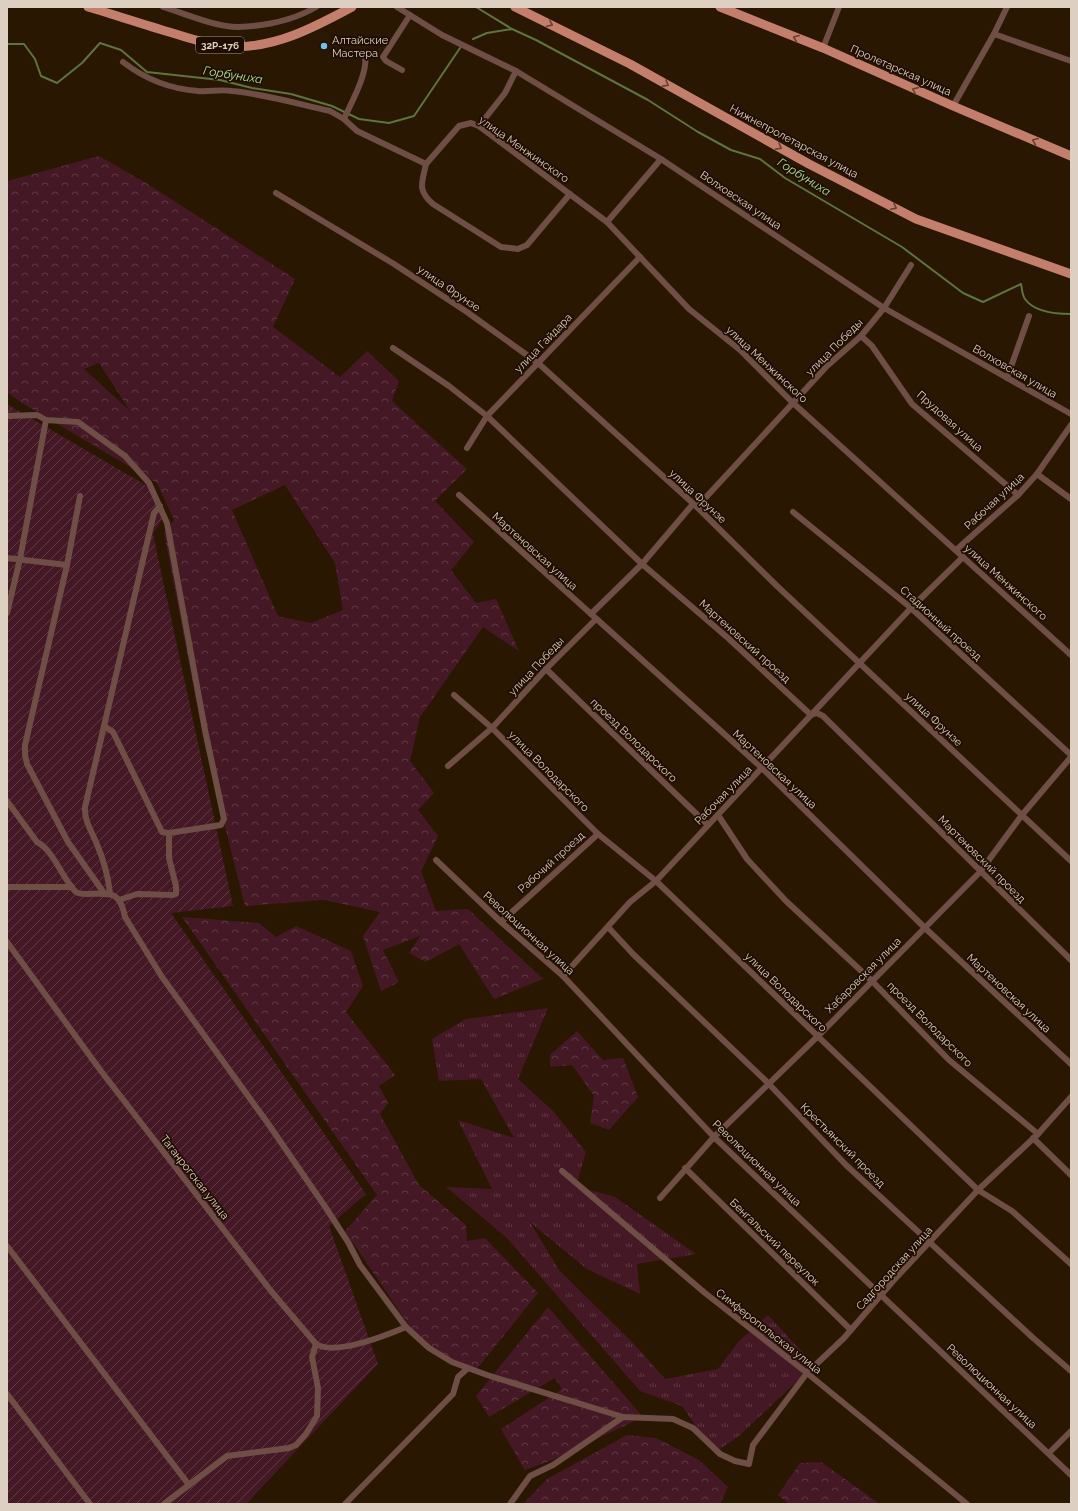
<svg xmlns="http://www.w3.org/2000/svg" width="1078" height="1511" font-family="Raleway,sans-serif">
<defs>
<pattern id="grass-tufts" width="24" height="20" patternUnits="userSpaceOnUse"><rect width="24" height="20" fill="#451826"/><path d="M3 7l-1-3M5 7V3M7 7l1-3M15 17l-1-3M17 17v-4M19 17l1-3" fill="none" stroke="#5f3944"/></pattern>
<pattern id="forest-crowns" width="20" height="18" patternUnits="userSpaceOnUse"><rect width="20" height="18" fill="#451826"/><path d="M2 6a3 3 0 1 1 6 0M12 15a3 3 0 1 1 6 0" fill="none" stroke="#5f3944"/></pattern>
<pattern id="garden-furrows" width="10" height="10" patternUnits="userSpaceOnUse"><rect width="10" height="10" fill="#451826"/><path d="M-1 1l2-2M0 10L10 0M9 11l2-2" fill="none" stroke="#5f3944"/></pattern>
</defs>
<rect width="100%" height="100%" fill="#291702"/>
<!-- grass -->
<path fill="url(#grass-tufts)" d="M548 1008 518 1079 553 1111 586 1152 576 1186 615 1197 696 1254 637 1264 640 1294 587 1269 530 1222 559 1270 634 1344 665 1379 718 1369 739 1341 768 1315 814 1365 739 1436 714 1453 682 1406 640 1391 507 1238 446 1187 492 1189 458 1120 514 1138 481 1079 439 1081 432 1039 466 1019Z"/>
<!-- forest -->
<g fill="url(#forest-crowns)" fill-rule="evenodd">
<path d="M99 156 146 183 295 279 273 327 340 377 367 351 399 381 392 401 467 469 435 501 474 542 451 570 476 603 496 599 519 651 483 627 420 717 410 761 434 793 418 810 438 836 421 871 436 911 468 909 543 979 494 999 459 944 426 962 409 953 420 936 383 950 399 982 381 991 363 936 380 912 324 900 245 906 205 747 164 533 174 520 157 483 22 403 7 392V181ZM99 363 130 411 84 369ZM285 485 335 563 343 610 311 623 278 616 232 510Z"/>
<path d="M182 917 259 923 276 937 296 926 351 951 363 986 346 1012 395 1075 379 1086 388 1103 380 1114 419 1185 466 1225 467 1241 485 1238 538 1293 476 1370 448 1363 419 1340 345 1231 377 1195Z"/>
<path d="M577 1031 603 1060 623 1058 638 1097 609 1130 590 1123 594 1096 572 1065 550 1067V1055Z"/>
<path d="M548 1307 643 1417 552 1460 525 1470 501 1429 562 1389 555 1378 489 1417 476 1396Z"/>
<path d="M627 1435 656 1438 699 1460 728 1487 720 1504H523L547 1479Z"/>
<path d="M821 1462 880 1504H789L778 1495 800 1463Z"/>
</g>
<!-- garden -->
<path fill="url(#garden-furrows)" d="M7 404 149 487 164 516 153 534 233 906 171 913 366 1194 329 1226 378 1364 246 1504H7Z"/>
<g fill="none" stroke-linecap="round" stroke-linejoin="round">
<!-- stream -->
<g stroke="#5d743d" stroke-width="2">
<path d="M476 7 512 29"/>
<path d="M473 39 487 33 512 29 536 40 648 100 698 132 731 150 760 159 785 178 902 247 963 293 983 302 1021 284C1022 288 1022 295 1025 299 1034 312 1056 314 1071 314"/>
<path d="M7 44H24L35 59 41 76 57 83 82 63 100 43 121 50 147 72 220 80 252 88 291 94 332 106 359 119 389 123 414 116 460 48"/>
</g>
<!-- street -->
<g stroke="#6f4e45" stroke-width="6">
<path d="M163 7C186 14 215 27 238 27 264 26 294 20 316 7"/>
<path d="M397 7 442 35 516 71 661 159 884 308 1071 414"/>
<path d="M994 34 1071 61"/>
<path d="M823 48 839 7"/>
<path d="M123 62C145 79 170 89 198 91 209 92 221 89 232 91 265 94 298 104 330 111L344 119 357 131 426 164C422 183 417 190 433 204L501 247 518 249 527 245 570 194"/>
<path d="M402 70 386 61 383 57 410 15"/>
<path d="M953 106 994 34 1007 7"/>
<path d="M344 119C351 103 368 73 365 57"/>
<path d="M479 126 505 93 516 71"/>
<path d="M426 164 459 126 471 123 479 126 607 222 689 309 740 350 792 402 1071 655"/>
<path d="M276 193 394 264 467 312 538 363 697 507 777 586 1071 861"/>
<path d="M607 222 661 159"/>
<path d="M861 336 872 346 912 404 1018 495"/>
<path d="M393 348 449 386 487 416 642 564 728 638 811 715 817 713 823 716 1071 960"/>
<path d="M1007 378 1029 316"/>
<path d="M7 416 37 415 46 420 78 422 125 456 149 483 167 523 205 730 224 819 221 825 169 833 162 832 113 732 104 726"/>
<path d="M467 448 487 416 640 257"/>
<path d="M1037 474 1071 499"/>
<path d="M459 495 762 768 925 928 1071 1064"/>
<path d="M80 496 67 565 25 745V755L27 764 68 842 104 893"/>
<path d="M697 507 827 366 861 336 884 308 911 265"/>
<path d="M793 512 911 608 1071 755"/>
<path d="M956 550 1018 495 1037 474 1071 425"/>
<path d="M7 558 67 565"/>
<path d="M7 613 20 559 46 420"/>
<path d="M591 614 642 564 693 504"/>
<path d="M546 669 708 825"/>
<path d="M454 695 492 728 598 834 656 881 978 1190 1012 1211 1071 1264"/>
<path d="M448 766 492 728 546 669 596 619"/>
<path d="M7 801 37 842C50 848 59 869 68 882 71 885 73 890 76 892 79 894 84 894 88 894 111 893 120 891 125 917L162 977 267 1122 326 1208 348 1242 360 1265 406 1327 429 1348 452 1362 487 1375 623 1417"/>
<path d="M718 815 747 859 786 901 871 980 949 1060 1038 1134"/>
<path d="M436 860 501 922 563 976 714 1137 1071 1475"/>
<path d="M7 887H72"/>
<path d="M110 893C108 875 103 858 96 842 91 830 84 820 85 807L154 513 160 506"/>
<path d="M119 900 137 894 173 895 176 894V886L169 858V833"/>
<path d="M501 922 598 834"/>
<path d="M608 927 633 954 768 1083 846 1165 1032 1337 1071 1371"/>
<path d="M7 942 101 1071 271 1291 316 1344C335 1356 387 1335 406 1327"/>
<path d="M563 976 630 902 656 881 911 608 963 557"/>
<path d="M1033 1138 1071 1175"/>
<path d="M685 1168 851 1330"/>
<path d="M562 1171 705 1293 807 1373 967 1504"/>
<path d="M660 1198 714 1137 818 1036 980 872 1022 815 1071 757"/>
<path d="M7 1246 189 1485"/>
<path d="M7 1394 90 1504"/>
<path d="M1049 1453 1071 1431"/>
<path d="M164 1504 227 1456 289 1448 296 1445 306 1434 317 1416 318 1388 312 1357 316 1344"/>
<path d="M345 1504 453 1394 458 1377 468 1368"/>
<path d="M510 1504 530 1476 553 1465 623 1417 673 1419 693 1428 720 1454 735 1461 749 1464 753 1445 807 1373 844 1338 894 1280 978 1190 1038 1134 1071 1097"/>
</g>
<!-- primary -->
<g stroke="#c37f6c" stroke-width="9">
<path d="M88 7C115 15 142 24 169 32 189 38 208 45 229 46 272 50 315 27 352 7"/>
<path d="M515 7 630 64 809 164 916 219 1071 274"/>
<path d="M720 7 823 48 953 106 1071 156"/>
</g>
</g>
<!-- one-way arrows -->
<defs><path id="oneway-chevron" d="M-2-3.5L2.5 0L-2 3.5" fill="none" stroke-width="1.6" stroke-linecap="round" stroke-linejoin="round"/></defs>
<g stroke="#694131">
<use href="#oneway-chevron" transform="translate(550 24) rotate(26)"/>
<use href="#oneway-chevron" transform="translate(796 38) rotate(-158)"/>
<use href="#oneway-chevron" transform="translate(666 84) rotate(29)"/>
<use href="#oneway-chevron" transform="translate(915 90) rotate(-156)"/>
<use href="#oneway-chevron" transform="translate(1035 141) rotate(-157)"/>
<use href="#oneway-chevron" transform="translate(779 147) rotate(29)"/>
<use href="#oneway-chevron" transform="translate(894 207) rotate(27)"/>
</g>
<!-- markers -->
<circle fill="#6ac3f1" stroke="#1f0e00" stroke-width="1.5" cx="324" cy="46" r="4"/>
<g text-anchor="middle" stroke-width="3.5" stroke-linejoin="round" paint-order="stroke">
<!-- shield labels -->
<rect fill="#1f0e00" stroke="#a49688" stroke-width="1" x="196" y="37" width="48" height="16" rx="3"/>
<g font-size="10" font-weight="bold" fill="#ddd0c3">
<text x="220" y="49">32Р-176</text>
</g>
<!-- poi labels -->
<g font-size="11" fill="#ddd0c3" stroke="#1f0e00" text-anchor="start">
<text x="332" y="44">Алтайские<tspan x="332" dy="13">Мастера</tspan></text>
</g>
<!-- street labels -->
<g font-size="11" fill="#ddd0c3" stroke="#1f0e00">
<text transform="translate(901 70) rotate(24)" y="4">Пролетарская улица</text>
<text transform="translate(794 141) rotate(28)" y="4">Нижнепролетарская улица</text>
<text transform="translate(524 149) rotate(35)" y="4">улица Менжинского</text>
<text transform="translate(741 200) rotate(34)" y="4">Волховская улица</text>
<text transform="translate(449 288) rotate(34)" y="4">улица Фрунзе</text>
<text transform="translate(543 343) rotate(-46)" y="4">улица Гайдара</text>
<text transform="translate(834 347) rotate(-45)" y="4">улица Победы</text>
<text transform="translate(767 364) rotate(43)" y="4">улица Менжинского</text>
<text transform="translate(1015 371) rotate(30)" y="4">Волховская улица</text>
<text transform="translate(950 421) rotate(42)" y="4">Прудовая улица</text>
<text transform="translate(698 496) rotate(43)" y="4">улица Фрунзе</text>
<text transform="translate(994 501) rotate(-43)" y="4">Рабочая улица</text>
<text transform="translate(535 551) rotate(42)" y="4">Мартеновская улица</text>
<text transform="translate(1006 582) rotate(42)" y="4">улица Менжинского</text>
<text transform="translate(941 623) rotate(42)" y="4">Стадионный проезд</text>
<text transform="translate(745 641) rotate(42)" y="4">Мартеновский проезд</text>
<text transform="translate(536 666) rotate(-47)" y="4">улица Победы</text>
<text transform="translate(934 719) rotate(43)" y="4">улица Фрунзе</text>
<text transform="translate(634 740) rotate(44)" y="4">проезд Володарского</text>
<text transform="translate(775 769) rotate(43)" y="4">Мартеновская улица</text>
<text transform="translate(549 771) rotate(45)" y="4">улица Володарского</text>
<text transform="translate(723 795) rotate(-46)" y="4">Рабочая улица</text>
<text transform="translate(982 859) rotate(45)" y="4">Мартеновский проезд</text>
<text transform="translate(551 862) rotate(-42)" y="4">Рабочий проезд</text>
<text transform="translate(529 933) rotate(42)" y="4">Революционная улица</text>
<text transform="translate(863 975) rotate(-45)" y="4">Хабаровская улица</text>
<text transform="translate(786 992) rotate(44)" y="4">улица Володарского</text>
<text transform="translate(1009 993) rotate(43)" y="4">Мартеновская улица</text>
<text transform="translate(930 1024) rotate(45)" y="4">проезд Володарского</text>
<text transform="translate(843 1145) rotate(45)" y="4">Крестьянский проезд</text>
<text transform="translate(757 1163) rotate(44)" y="4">Революционная улица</text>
<text transform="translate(195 1177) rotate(52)" y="4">Таганрогская улица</text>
<text transform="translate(775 1242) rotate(44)" y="4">Бенгальский переулок</text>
<text transform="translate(894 1268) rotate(-48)" y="4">Садгородская улица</text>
<text transform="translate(769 1331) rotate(38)" y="4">Симферопольская улица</text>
<text transform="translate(992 1386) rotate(43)" y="4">Революционная улица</text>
</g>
<!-- water labels -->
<g font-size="12" font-style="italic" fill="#ace589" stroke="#1f0e00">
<text transform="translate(233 75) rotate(9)" y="4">Горбуниха</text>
<text transform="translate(804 177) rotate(32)" y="4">Горбуниха</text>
</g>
</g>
<!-- border -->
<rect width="1078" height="1511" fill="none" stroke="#ddd0c3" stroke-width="16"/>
</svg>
